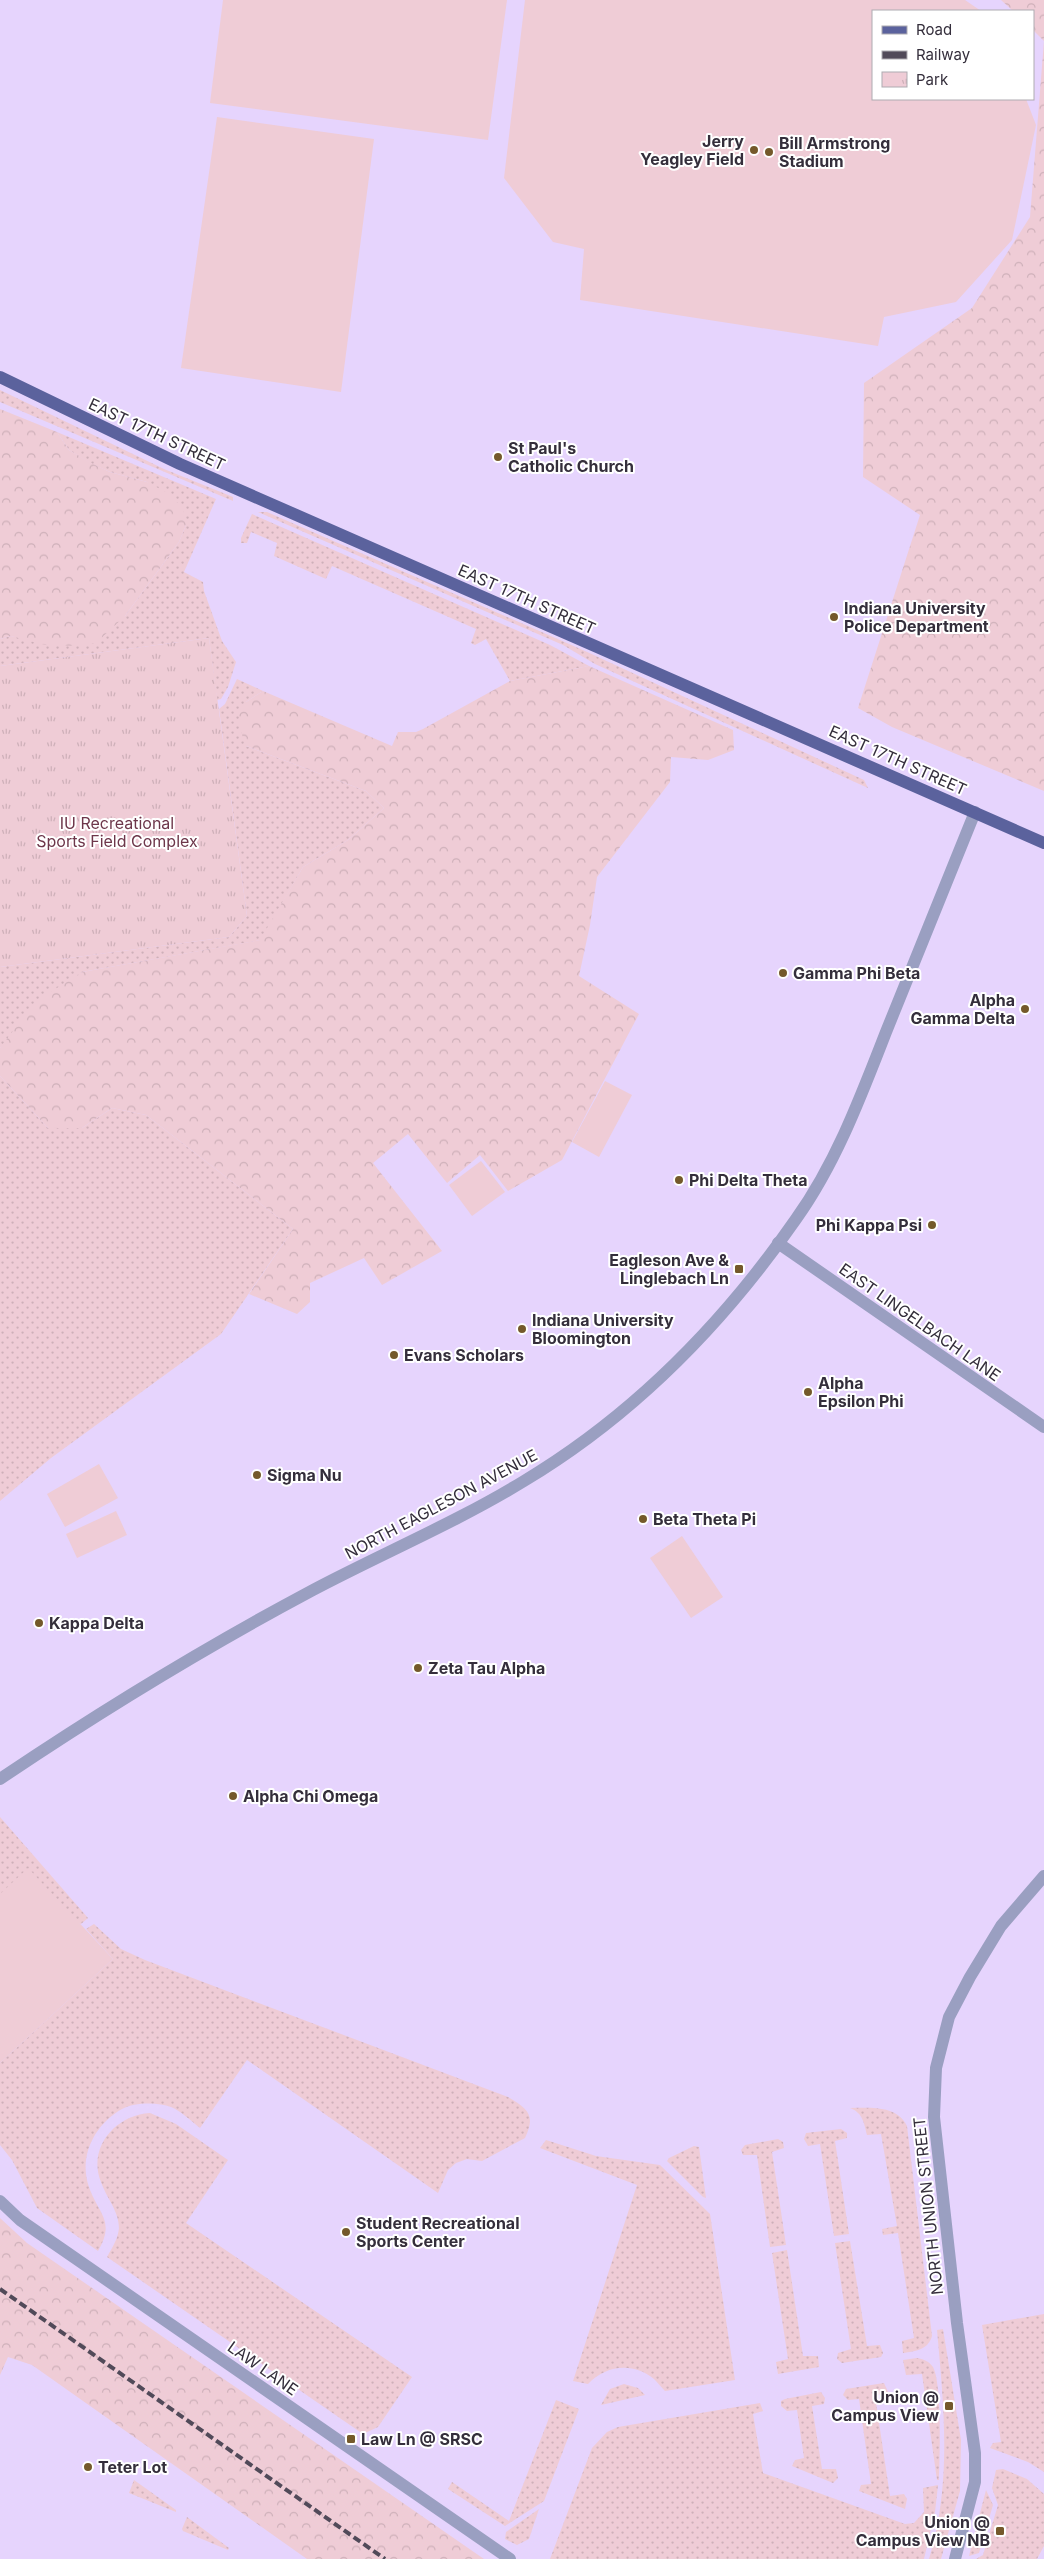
<svg xmlns="http://www.w3.org/2000/svg" width="1044" height="2559" font-family="Inter,sans-serif">
<defs>
<pattern id="grass-dots" width="8" height="8" patternUnits="userSpaceOnUse" patternTransform="scale(1.25)"><rect width="8" height="8" fill="#efccd6"/><path d="M2 2h.1M6 6h.1" fill="none" stroke="#ceb0b9" stroke-width="1.8" stroke-linecap="round"/></pattern>
<pattern id="forest-crowns" width="20" height="18" patternUnits="userSpaceOnUse" patternTransform="scale(1.25)"><rect width="20" height="18" fill="#efccd6"/><path d="M2 6a3 3 0 1 1 6 0M12 15a3 3 0 1 1 6 0" fill="none" stroke="#ceb0b9"/></pattern>
<pattern id="park-tufts" width="24" height="20" patternUnits="userSpaceOnUse" patternTransform="scale(1.25)"><rect width="24" height="20" fill="#efccd6"/><path d="M3 7l-1-3M5 7V3M7 7l1-3M15 17l-1-3M17 17v-4M19 17l1-3" fill="none" stroke="#ceb0b9"/></pattern>
</defs>
<rect width="100%" height="100%" fill="#eee2fe"/>
<!-- built -->
<path fill="#e6d4fd" fill-rule="evenodd" d="M0 0H1044V2559H0ZM873 11H1033V99H873Z"/>
<!-- grass -->
<g fill="url(#grass-dots)">
<path d="M0 390 164 469 233 497V501L0 402Z"/>
<path d="M57 432 216 499 184 572 203 582 204 591 222 641 236 662 228 687 221 699 217 700 209 638 0 666V639L11 636 23 638 125 616 179 542 186 525 147 482 110 472 90 463 69 450Z"/>
<path d="M258 512H267L585 651 864 780 868 788 595 664 563 645Z"/>
<path d="M252 514 550 645 589 666 510 681 486 639 475 645 471 643 476 629 332 566 326 579 274 556 277 543 251 532 247 543H241V538Z"/>
<path d="M237 679 263 691 246 702V746L366 791 384 808 348 840 303 867 261 940 82 972 0 1048V967L229 937 247 916 219 709 225 704Z"/>
<path d="M0 1076 48 1128H82L112 1108 146 1115 293 1229 221 1334 51 1458 0 1501Z"/>
<path d="M0 1817 88 1918 81 1924 0 1894Z"/>
<path d="M94 1924 121 1949 145 1960 508 2097C528 2109 536 2115 525 2138L482 2161 467 2159 456 2163 448 2170 438 2193 247 2060 200 2128C191 2121 181 2111 171 2107 158 2102 135 2102 122 2109 95 2124 78 2156 89 2187 98 2214 116 2220 98 2251L37 2208 12 2160 0 2145V2063L113 1959 86 1929Z"/>
<path d="M850 2108C870 2108 897 2105 907 2126L932 2336C928 2350 916 2351 903 2353L902 2341 914 2338 898 2233 883 2235 882 2229 897 2226 881 2134 867 2135C864 2123 863 2113 850 2108Z"/>
<path d="M150 2113 176 2124 228 2160 186 2223 412 2377 378 2427 363 2434 107 2257C112 2248 118 2239 119 2228 119 2211 106 2197 101 2182 87 2147 116 2115 150 2113Z"/>
<path d="M841 2129 847 2133V2138L835 2141 849 2234 834 2236 820 2144 808 2146 804 2139 806 2133Z"/>
<path d="M778 2139 783 2142 784 2148 772 2152 786 2245 770 2247 757 2155H743L741 2150 745 2145Z"/>
<path d="M546 2140 596 2156 660 2165 710 2214 735 2380 665 2391C661 2387 658 2383 654 2379 633 2362 606 2365 588 2384L573 2381 637 2185 540 2148Z"/>
<path d="M694 2146 699 2147 706 2198 703 2197 667 2161 669 2158Z"/>
<path d="M850 2241 867 2346 880 2345 883 2353 881 2357 842 2363 837 2359 838 2353 851 2349 835 2243Z"/>
<path d="M787 2250 803 2356H818L819 2367 778 2374 776 2362 788 2359 772 2253Z"/>
<path d="M1044 2314V2472L1028 2462 990 2448 993 2443 1001 2442 982 2325Z"/>
<path d="M943 2329 961 2440 960 2491 941 2559H929C952 2483 944 2408 937 2330Z"/>
<path d="M917 2358C923 2359 929 2361 933 2367 942 2383 940 2459 939 2480H937L922 2374 906 2375 903 2360Z"/>
<path d="M884 2383 888 2392 875 2396 890 2496 904 2494 907 2499 905 2509 859 2491 861 2485 871 2484 859 2399 848 2400 843 2395 846 2389Z"/>
<path d="M624 2384 638 2388 645 2395 601 2405 610 2389Z"/>
<path d="M821 2392 825 2398 824 2404 812 2406 822 2469H836L838 2478 833 2483 792 2466 795 2460 804 2458 797 2410 787 2411 781 2406V2401L785 2399Z"/>
<path d="M556 2400 579 2409 544 2501 505 2526 448 2489 452 2482 509 2521Z"/>
<path d="M760 2403 763 2411 753 2414 763 2473 905 2524 914 2523 924 2512 923 2488 938 2485 935 2512 924 2559H550L592 2448 607 2432 618 2427Z"/>
<path d="M1003 2469 1027 2479 1044 2494V2546L1037 2559H976L983 2555 998 2505 992 2488 996 2470Z"/>
<path d="M134 2480 176 2510V2512L129 2493Z"/>
<path d="M986 2490 993 2505 979 2553 969 2556Z"/>
<path d="M539 2509 529 2539 517 2545 505 2539 506 2532Z"/>
<path d="M187 2517 229 2548 228 2550 183 2531 182 2529Z"/>
</g>
<!-- forest -->
<g fill="url(#forest-crowns)">
<path d="M1001 0H1044V791L892 727 858 708 920 515 863 477 864 383 972 308 1030 217 1044 41 1033 30V11H1013Z"/>
<path d="M0 409 57 432 69 450 91 463 110 472 147 482 173 496 185 514 186 525 179 542 125 616 96 643 80 646 45 645 11 636 0 639Z"/>
<path d="M589 666 733 730 734 750 708 760 671 757 670 782 597 877 590 925 579 976 639 1014 562 1160 508 1191 480 1155 447 1183 408 1134 373 1163 442 1251 382 1285 364 1258 310 1283V1302L297 1314 249 1294 293 1229 146 1115 112 1108 82 1128H48L0 1076V1048L35 1002 82 972 260 940 303 867 348 840 384 808 366 791 246 746 240 729 239 712 246 702 263 691 392 746 398 732H416L423 729 510 681Z"/>
<path d="M0 2218 27 2243 484 2559H307L32 2365 8 2357 0 2375Z"/>
</g>
<!-- park -->
<path fill="url(#park-tufts)" d="M209 638 247 916 229 937 0 967V666Z"/>
<!-- garden -->
<g fill="#efccd6">
<path d="M223 0H507L488 140 210 103Z"/>
<path d="M525 0H965L981 11H873V99H1026L1036 125 1012 240 956 302 884 317 878 346 580 300 584 249 553 242 504 178Z"/>
<path d="M217 117 374 139 341 392 181 368Z"/>
<path d="M605 1081 632 1095 599 1157 572 1142Z"/>
<path d="M481 1161 505 1192 472 1216 449 1185Z"/>
<path d="M99 1464 118 1498 65 1527 47 1494Z"/>
<path d="M116 1511 127 1535 77 1558 66 1534Z"/>
<path d="M682 1536 723 1597 691 1618 650 1558Z"/>
<path d="M28 1868 113 1959 0 2063V1894Z"/>
</g>
<g fill="none" stroke-linecap="round" stroke-linejoin="round">
<!-- minor -->
<g stroke="#9a9fc1" stroke-width="12">
<path d="M778 1243 1044 1427"/>
<path d="M0 1779C101 1711 206 1647 313 1590 383 1553 457 1522 524 1481 634 1415 723 1324 796 1219 836 1163 861 1096 886 1032 916 959 945 885 975 812"/>
<path d="M0 2201 20 2220 510 2559"/>
<path d="M955 2559 975 2482V2453L957 2323 934 2117 936 2068 949 2017 970 1977 1001 1926 1044 1876"/>
</g>
<!-- major -->
<path stroke="#5b629d" stroke-width="12" d="M0 377 180 464 1044 843"/>
<!-- rail -->
<path stroke="#514a59" stroke-width="4" stroke-dasharray="8 4" stroke-linecap="butt" d="M0 2289 385 2559"/>
</g>
<!-- markers -->
<g fill="#74592b" stroke="#fff" stroke-width="2">
<circle cx="754" cy="150" r="5"/>
<circle cx="769" cy="152" r="5"/>
<circle cx="498" cy="457" r="5"/>
<circle cx="834" cy="617" r="5"/>
<circle cx="783" cy="973" r="5"/>
<circle cx="1025" cy="1009" r="5"/>
<circle cx="679" cy="1180" r="5"/>
<circle cx="932" cy="1225" r="5"/>
<rect x="734" y="1264" width="10" height="10" rx="2.5"/>
<circle cx="522" cy="1329" r="5"/>
<circle cx="394" cy="1355" r="5"/>
<circle cx="808" cy="1392" r="5"/>
<circle cx="257" cy="1475" r="5"/>
<circle cx="643" cy="1519" r="5"/>
<circle cx="39" cy="1623" r="5"/>
<circle cx="418" cy="1668" r="5"/>
<circle cx="233" cy="1796" r="5"/>
<circle cx="346" cy="2232" r="5"/>
<rect x="944" y="2401" width="10" height="10" rx="2.5"/>
<rect x="346" y="2434" width="10" height="10" rx="2.5"/>
<circle cx="88" cy="2467" r="5"/>
<rect x="995" y="2526" width="10" height="10" rx="2.5"/>
</g>
<g text-anchor="middle" stroke-width="4" stroke-linejoin="round" paint-order="stroke">
<!-- poi labels -->
<g font-size="16" font-weight="bold" fill="#342e3b" stroke="#fff" text-anchor="start">
<text x="744" y="147" text-anchor="end">Jerry<tspan x="744" dy="18">Yeagley Field</tspan></text>
<text x="779" y="149">Bill Armstrong<tspan x="779" dy="18">Stadium</tspan></text>
<text x="508" y="454">St Paul's<tspan x="508" dy="18">Catholic Church</tspan></text>
<text x="844" y="614">Indiana University<tspan x="844" dy="18">Police Department</tspan></text>
<text x="793" y="979">Gamma Phi Beta</text>
<text x="1015" y="1006" text-anchor="end">Alpha<tspan x="1015" dy="18">Gamma Delta</tspan></text>
<text x="689" y="1186">Phi Delta Theta</text>
<text x="922" y="1231" text-anchor="end">Phi Kappa Psi</text>
<text x="729" y="1266" text-anchor="end">Eagleson Ave &amp;<tspan x="729" dy="18">Linglebach Ln</tspan></text>
<text x="532" y="1326">Indiana University<tspan x="532" dy="18">Bloomington</tspan></text>
<text x="404" y="1361">Evans Scholars</text>
<text x="818" y="1389">Alpha<tspan x="818" dy="18">Epsilon Phi</tspan></text>
<text x="267" y="1481">Sigma Nu</text>
<text x="653" y="1525">Beta Theta Pi</text>
<text x="49" y="1629">Kappa Delta</text>
<text x="428" y="1674">Zeta Tau Alpha</text>
<text x="243" y="1802">Alpha Chi Omega</text>
<text x="356" y="2229">Student Recreational<tspan x="356" dy="18">Sports Center</tspan></text>
<text x="939" y="2403" text-anchor="end">Union @<tspan x="939" dy="18">Campus View</tspan></text>
<text x="361" y="2445">Law Ln @ SRSC</text>
<text x="98" y="2473">Teter Lot</text>
<text x="990" y="2528" text-anchor="end">Union @<tspan x="990" dy="18">Campus View NB</tspan></text>
</g>
<!-- street labels -->
<g font-size="16" fill="#342e3b" stroke="#fff">
<text transform="translate(157 434) rotate(25)" y="6">EAST 17TH STREET</text>
<text transform="translate(527 599) rotate(24)" y="6">EAST 17TH STREET</text>
<text transform="translate(898 760) rotate(24)" y="6">EAST 17TH STREET</text>
<text transform="translate(920 1322) rotate(35)" y="6">EAST LINGELBACH LANE</text>
<text transform="translate(441 1504) rotate(-28)" y="6">NORTH EAGLESON AVENUE</text>
<text transform="translate(928 2206) rotate(-96)" y="6">NORTH UNION STREET</text>
<text transform="translate(263 2368) rotate(35)" y="6">LAW LANE</text>
</g>
<!-- park labels -->
<g font-size="16" fill="#6d364a" stroke="#fff">
<text x="117" y="829">IU Recreational<tspan x="117" dy="18">Sports Field Complex</tspan></text>
</g>
</g>
<!-- legend -->
<rect x="872" y="10" width="162" height="90" fill="#ffffff" stroke="#aeabb1"/>
<rect x="882" y="26" width="25" height="8" fill="#5b629d" stroke="#aeabb1"/>
<text x="916" y="35" font-size="15" fill="#342e3b">Road</text>
<rect x="882" y="51" width="25" height="8" fill="#514a59" stroke="#aeabb1"/>
<text x="916" y="60" font-size="15" fill="#342e3b">Railway</text>
<rect x="882" y="72" width="25" height="15" fill="url(#park-tufts)" stroke="#aeabb1"/>
<text x="916" y="85" font-size="15" fill="#342e3b">Park</text>
</svg>
